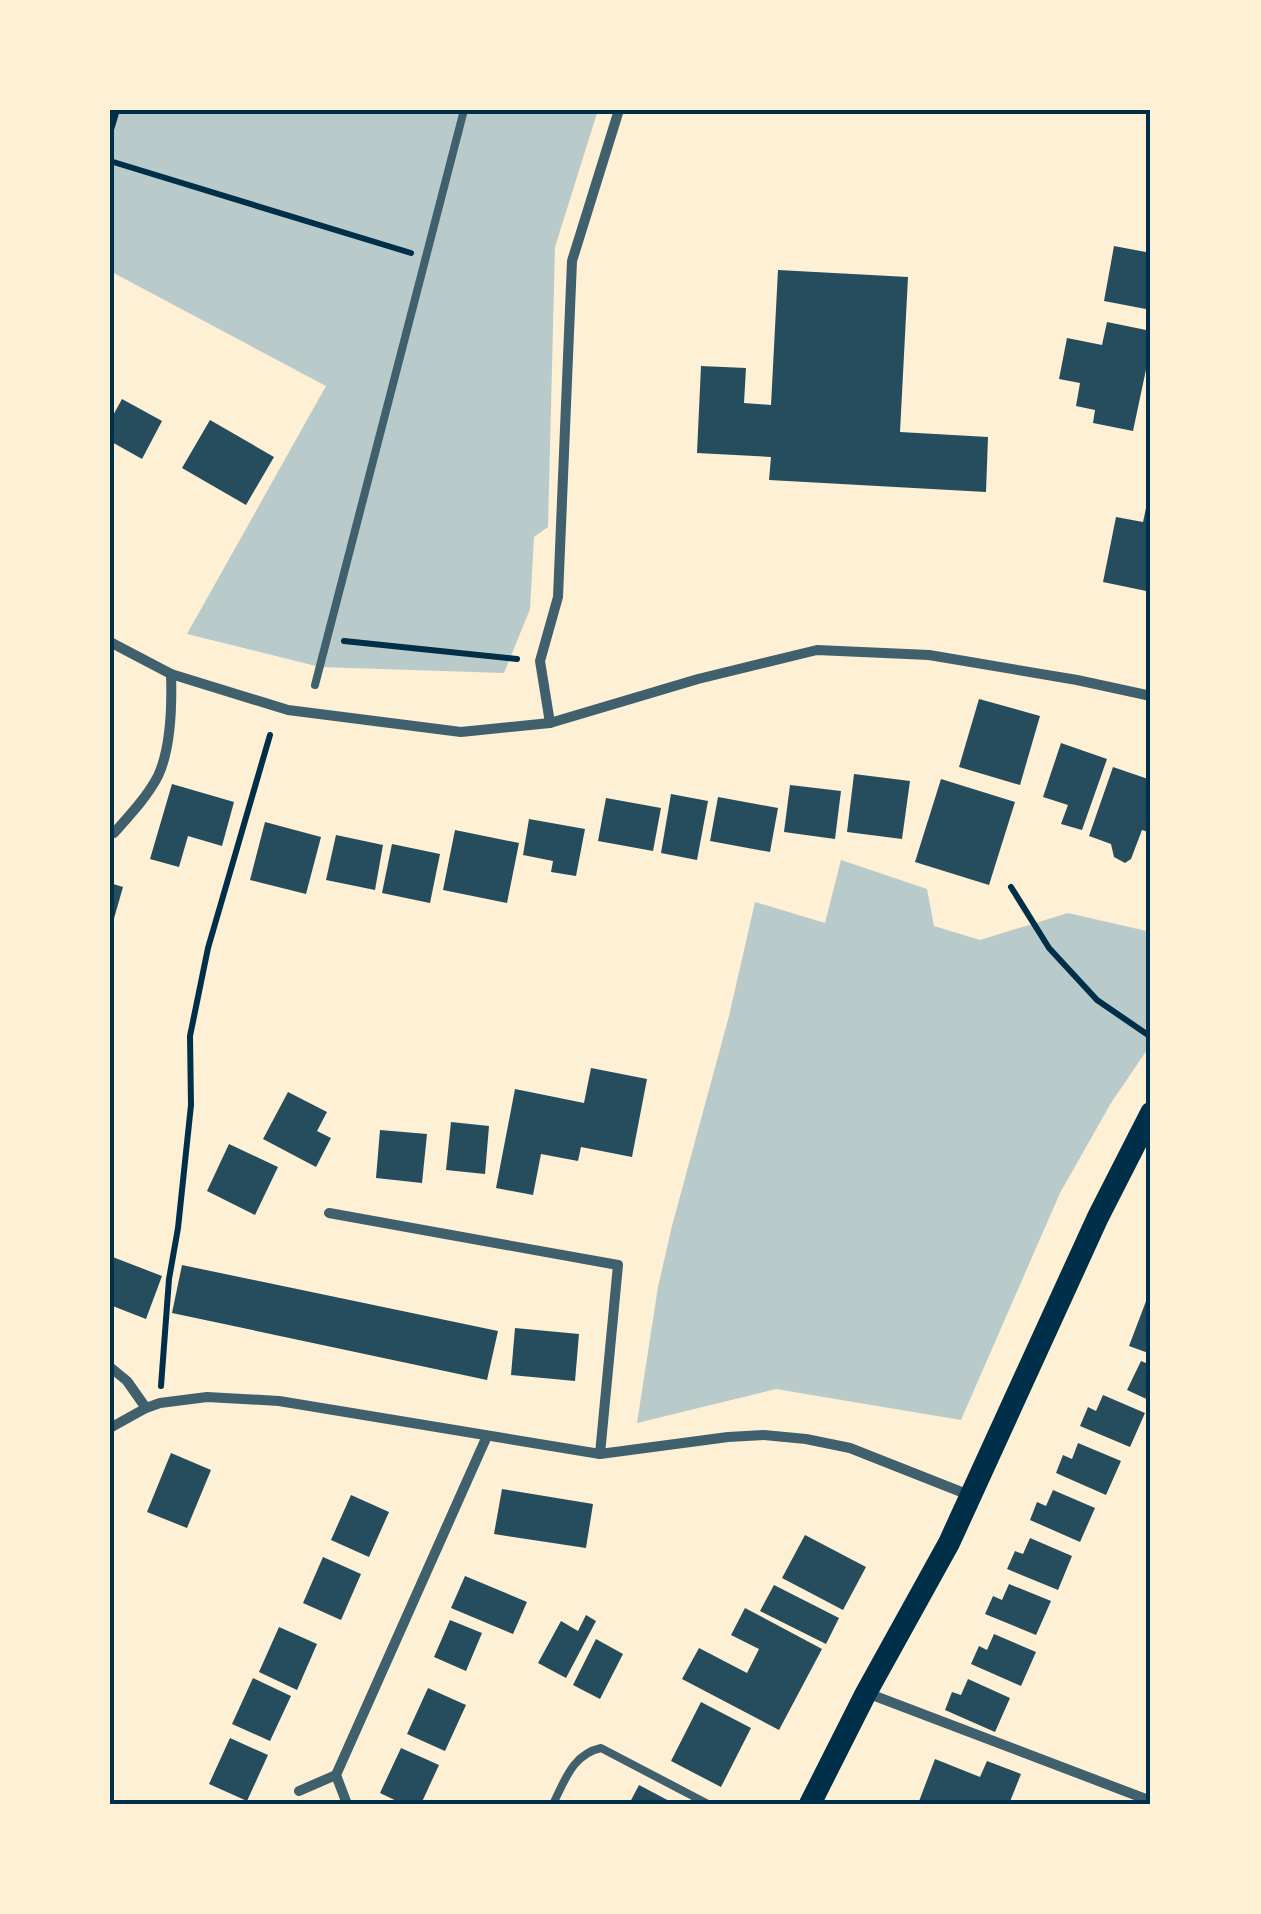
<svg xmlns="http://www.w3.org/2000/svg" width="1261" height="1914" font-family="'Space Grotesk',sans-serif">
<rect width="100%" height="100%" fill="#fdf0d5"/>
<!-- green -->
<g fill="#b9caca">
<path d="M110 110H598L555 247 548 527 534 537 530 609 504 673 320 667 187 634 326 386 110 271Z"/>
<path d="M841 860 927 889 934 926 980 940 1068 913 1151 932V1044L1111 1103 1060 1193 961 1420 776 1389 637 1423 658 1287 672 1226 729 1016 755 902 825 923Z"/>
</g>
<!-- building -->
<g fill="#264d5e">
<path d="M1114 246 1151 253V310L1104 301Z"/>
<path d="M778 270 908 277 900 432 988 437 986 492 769 480 771 457 697 453 701 366 746 368 744 403 771 405Z"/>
<path d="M1107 322 1151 331V346L1133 431 1093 423 1095 410 1076 406 1080 383 1059 379 1067 338 1102 345Z"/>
<path d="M122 399 162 421 142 459 110 441V421Z"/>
<path d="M210 420 274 457 246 505 182 468Z"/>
<path d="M1149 494 1151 592 1103 582 1116 517 1143 522Z"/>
<path d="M979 699 1040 716 1020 785 959 767Z"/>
<path d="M1061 743 1107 759 1082 830 1061 824 1068 805 1043 797Z"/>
<path d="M1113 767 1151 780V833L1142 830 1131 859 1125 863 1114 857 1111 844 1089 836Z"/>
<path d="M854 774 910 781 902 839 847 832Z"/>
<path d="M941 779 1015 802 989 885 915 862Z"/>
<path d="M172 784 234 802 222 846 188 836 179 867 150 859Z"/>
<path d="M790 785 841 791 835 839 784 832Z"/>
<path d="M671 794 708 801 697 860 661 853Z"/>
<path d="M718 797 778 808 770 852 710 841Z"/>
<path d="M606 798 661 808 653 851 598 841Z"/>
<path d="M529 819 585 829 576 876 551 872 553 861 523 855Z"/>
<path d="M265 822 321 837 306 894 250 880Z"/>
<path d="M455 830 519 843 507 903 443 890Z"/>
<path d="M336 835 383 845 375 890 326 880Z"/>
<path d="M392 844 440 854 430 903 382 893Z"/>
<path d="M110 883 123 887 111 929H110Z"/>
<path d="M591 1068 647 1079 632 1157 581 1147 578 1161 541 1154 533 1195 496 1188 515 1089 584 1103Z"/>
<path d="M288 1092 327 1112 317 1131 331 1138 316 1167 263 1139Z"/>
<path d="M451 1122 489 1126 485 1174 446 1170Z"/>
<path d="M380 1130 427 1134 422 1183 376 1178Z"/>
<path d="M229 1144 278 1167 255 1215 207 1191Z"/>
<path d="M110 1256 162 1276 146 1319 110 1305Z"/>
<path d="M182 1265 498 1331 487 1380 172 1313Z"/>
<path d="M1151 1288V1354L1129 1346Z"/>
<path d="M515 1328 579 1334 575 1381 511 1375Z"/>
<path d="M1141 1361 1151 1365V1401L1127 1390Z"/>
<path d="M1103 1395 1145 1413 1130 1447 1080 1426 1088 1407 1096 1411Z"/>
<path d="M1078 1443 1121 1461 1106 1495 1056 1473 1063 1455 1072 1459Z"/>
<path d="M171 1453 211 1470 187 1528 147 1512Z"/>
<path d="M502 1489 593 1504 586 1548 494 1534Z"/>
<path d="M1053 1490 1095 1508 1080 1542 1030 1520 1037 1502 1046 1506Z"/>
<path d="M351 1495 389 1512 369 1557 331 1540Z"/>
<path d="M805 1535 866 1567 843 1610 782 1578Z"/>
<path d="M1030 1538 1072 1556 1058 1590 1007 1569 1015 1551 1023 1554Z"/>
<path d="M323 1557 361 1574 341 1620 303 1603Z"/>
<path d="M465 1576 527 1602 513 1634 451 1608Z"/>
<path d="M1009 1584 1051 1601 1036 1635 985 1614 993 1596 1002 1600Z"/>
<path d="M774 1585 839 1618 826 1644 760 1611Z"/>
<path d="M745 1608 822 1649 779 1730 682 1679 699 1648 747 1673 759 1649 731 1635Z"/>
<path d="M586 1615 596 1621 566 1678 538 1663 561 1621 578 1631Z"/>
<path d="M450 1620 482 1633 466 1671 434 1657Z"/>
<path d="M279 1627 317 1644 297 1690 259 1672Z"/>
<path d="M994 1634 1036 1652 1021 1686 971 1664 979 1646 987 1650Z"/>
<path d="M596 1639 623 1654 600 1699 573 1685Z"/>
<path d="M253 1678 291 1696 270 1741 232 1724Z"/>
<path d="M968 1679 1010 1698 995 1732 945 1710 952 1692 961 1695Z"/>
<path d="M428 1688 466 1705 445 1751 407 1734Z"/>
<path d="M701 1702 751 1728 721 1787 671 1761Z"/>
<path d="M230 1738 268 1755 247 1801 209 1784Z"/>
<path d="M401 1748 439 1765 421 1804H403L380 1793Z"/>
<path d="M935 1759 980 1777 987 1761 1021 1774 1009 1804H994L983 1800 982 1804H918Z"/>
<path d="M639 1785 675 1804H629Z"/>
</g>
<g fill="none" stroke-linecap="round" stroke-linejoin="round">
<!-- path -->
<g stroke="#003049" stroke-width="6">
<path d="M110 133 117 110"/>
<path d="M110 161 411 253"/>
<path d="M344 641 517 659"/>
<path d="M1011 887 1049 948 1097 1000 1151 1037"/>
<path d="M161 1386 169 1279 178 1228 191 1105 190 1036 208 948 270 735"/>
</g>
<!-- service -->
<g stroke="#3f606c" stroke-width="8">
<path d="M315 685 464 110"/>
<path d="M553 1804C565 1780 573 1754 601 1748L708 1804"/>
</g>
<!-- minor -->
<g stroke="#3f606c" stroke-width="10">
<path d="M110 642 171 674 288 710 461 732 550 723 698 679 817 650 929 655 1077 680 1151 696"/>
<path d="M550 723 540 661 558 597 572 261 619 110"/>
<path d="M110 834 114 833C130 815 147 797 158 776 171 748 172 704 171 674"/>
<path d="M329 1213 618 1265 600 1454"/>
<path d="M110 1367 127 1381 146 1408"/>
<path d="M110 1428 146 1408 160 1403 207 1397 279 1401 600 1454 728 1437 764 1435 806 1439 850 1448 969 1495"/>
<path d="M867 1693 1151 1801"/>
<path d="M336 1775 487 1436"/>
<path d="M299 1791 336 1775 347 1804"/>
</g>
<!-- primary -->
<path stroke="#003049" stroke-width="22" d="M810 1804 866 1693 949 1543 1098 1217 1151 1113"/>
</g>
<!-- border -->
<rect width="1261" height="1914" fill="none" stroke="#fdf0d5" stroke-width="225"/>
<rect x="112" y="112" width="1036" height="1690" fill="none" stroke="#003049" stroke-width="4"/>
</svg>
